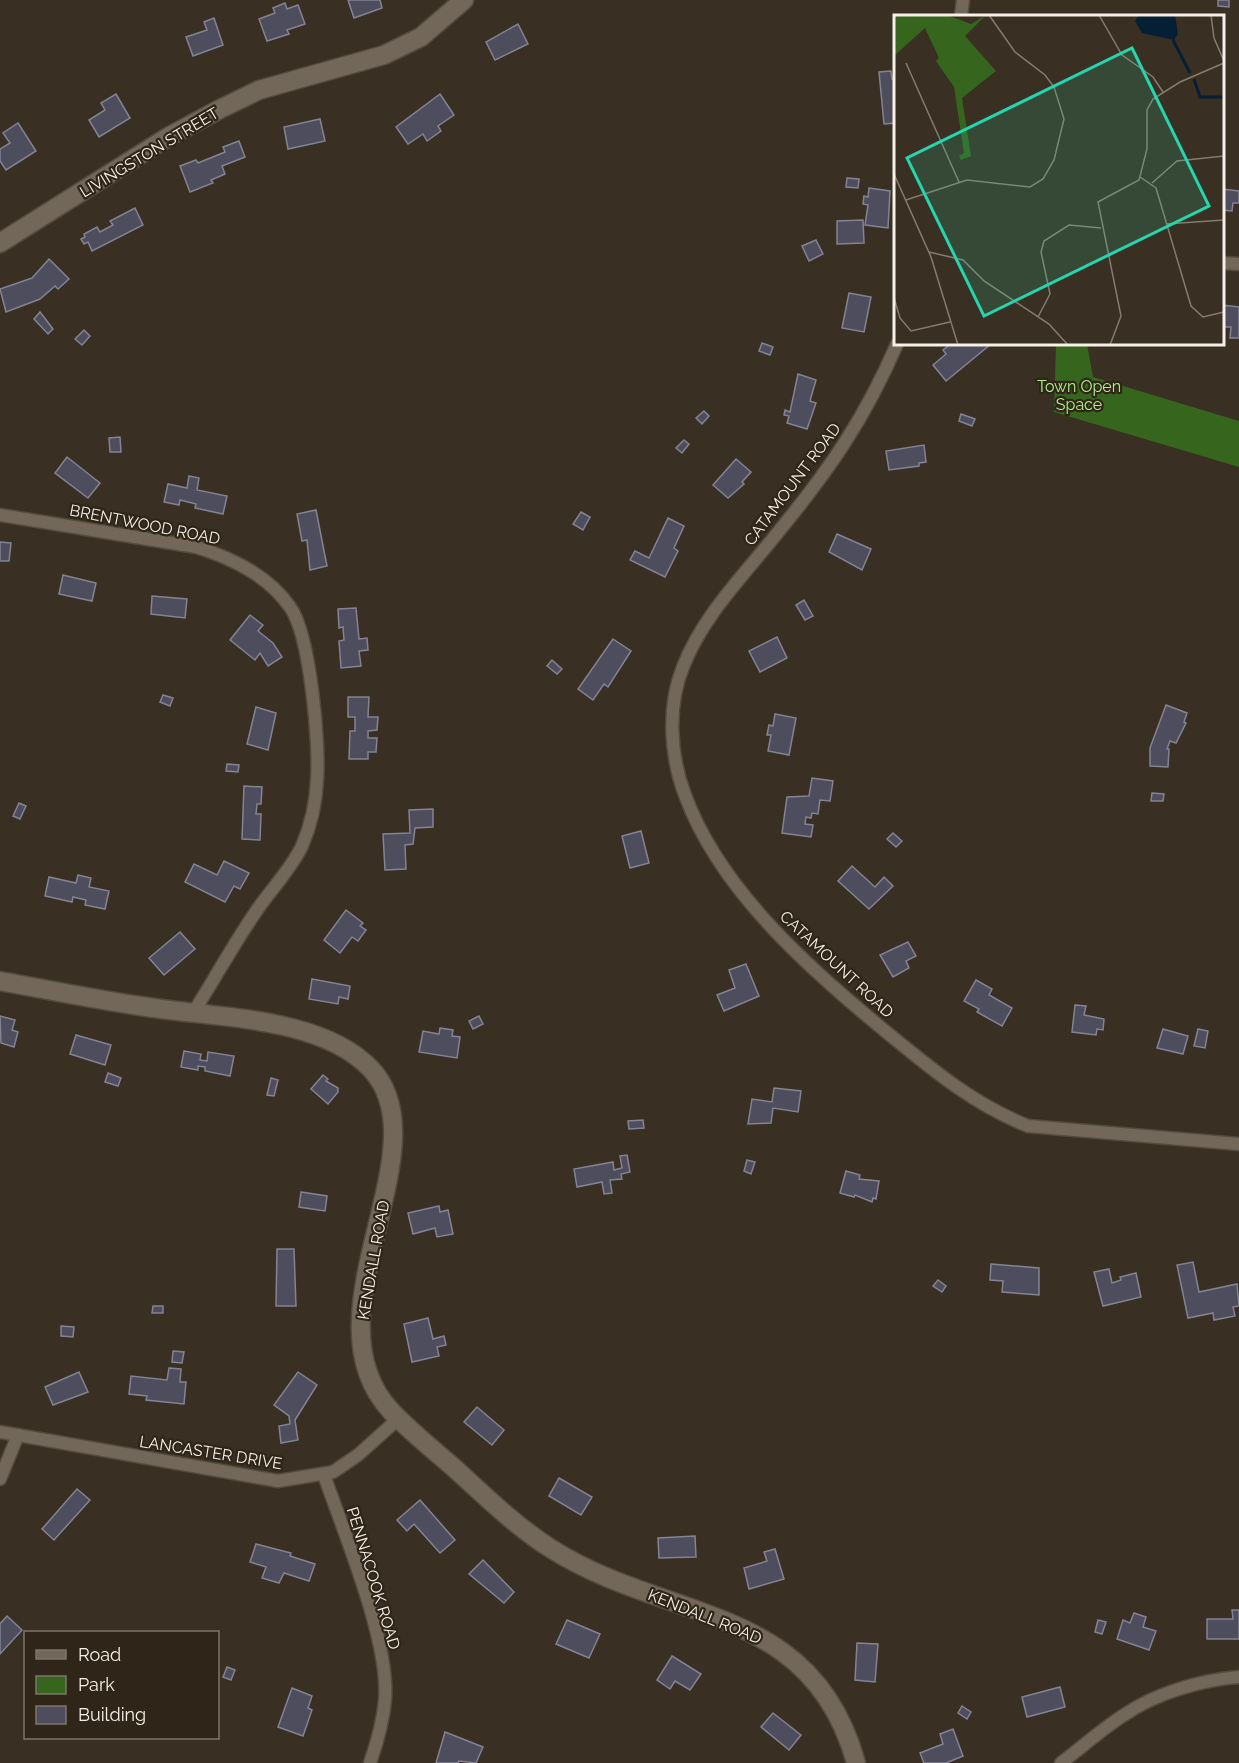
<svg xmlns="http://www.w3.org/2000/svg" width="1239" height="1763" font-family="Raleway,sans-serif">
<rect width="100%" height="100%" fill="#392f22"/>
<!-- green -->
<path fill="#36661e" d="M1056 344H1087L1093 377 1239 421V467L1054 412Z"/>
<!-- building -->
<g fill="#4d4d5d" stroke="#838394" stroke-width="1.5">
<path d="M348 0H380L382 8 354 18Z"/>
<path d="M1218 0H1229V7L1218 6Z"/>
<path d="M285 3 287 9 298 5 305 24 287 30 289 34 267 41 259 19 275 13 273 8Z"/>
<path d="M214 18 223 45 193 56 186 37 207 30 204 22Z"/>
<path d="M518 24 528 44 495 60 486 42Z"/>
<path d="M891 71 892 79H896V123L884 124 879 72Z"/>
<path d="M116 94 130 118 99 137 89 120 105 110 101 103Z"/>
<path d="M440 94 454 115 438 126 441 131 427 141 423 134 408 144 396 127Z"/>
<path d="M320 119 325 141 288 149 284 127Z"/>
<path d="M18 123 36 151 6 170 0 161V149L10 143 3 133Z"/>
<path d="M239 141 245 157 222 166 225 174 211 180 213 183 190 192 180 166 196 160 198 163 225 152 223 147Z"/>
<path d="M847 178 859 179 858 188 846 187Z"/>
<path d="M869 188 890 191 888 228 865 225 868 205 863 204 864 196 868 197Z"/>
<path d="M1222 189 1239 191V203H1233L1232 211 1222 210Z"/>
<path d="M135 208 143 225 92 251 88 242 84 244 81 239 85 237 84 234 97 227 100 232 113 225 110 221Z"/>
<path d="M863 220 864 243 837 244V221Z"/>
<path d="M816 240 823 254 809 261 802 246Z"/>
<path d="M49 259 69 279 58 289 55 286 40 299 6 312 0 289 32 278Z"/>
<path d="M849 293 871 297 864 332 842 328Z"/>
<path d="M1222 305 1239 307V338H1230L1231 327H1222Z"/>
<path d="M40 312 53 329 48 334 34 319Z"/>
<path d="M84 330 90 336 82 345 75 339Z"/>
<path d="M762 343 773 347 770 355 759 351Z"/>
<path d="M951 344H991L946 381 933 365 946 354 943 350Z"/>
<path d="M798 374 816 380 810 401 816 403 807 429 787 423 789 416 784 415 785 410 790 412Z"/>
<path d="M704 411 709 416 702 424 696 418Z"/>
<path d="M961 414 975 419 972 426 959 421Z"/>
<path d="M120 437 121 452H110L109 438Z"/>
<path d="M684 440 689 444 682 453 676 448Z"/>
<path d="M924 445 926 462 919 463V466L889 470 886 451Z"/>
<path d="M67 457 100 483 88 498 55 473Z"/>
<path d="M736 459 751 472 742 482 744 484 728 498 713 485Z"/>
<path d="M189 476 199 478 197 490 227 496 223 514 195 508 196 504 180 500 179 505 164 502 168 484 187 488Z"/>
<path d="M316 510 327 566 310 570 307 540 302 541 297 514Z"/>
<path d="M581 512 590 517 583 530 573 524Z"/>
<path d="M668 518 684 526 674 548 678 551 665 577 630 560 635 551 649 558Z"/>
<path d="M837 534 871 549 862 570 829 552Z"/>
<path d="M0 542 11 543 9 561H0Z"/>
<path d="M63 575 96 583 92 601 59 594Z"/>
<path d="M152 596 187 599 185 618 151 614Z"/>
<path d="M804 600 813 616 805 620 796 605Z"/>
<path d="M356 608 359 639 367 638 368 650 359 651 361 666 341 668 339 641 344 640 343 627 339 628 338 609Z"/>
<path d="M250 615 263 625 258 631 273 643 282 657 268 666 260 653 255 660 230 640Z"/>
<path d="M777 637 787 658 760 672 749 651Z"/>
<path d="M613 639 631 651 608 687 604 684 593 700 578 689Z"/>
<path d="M552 660 562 669 557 674 547 666Z"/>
<path d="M163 695 173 698 170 706 160 702Z"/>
<path d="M348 697H369L368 717H378L377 730 368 731V738H377L376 752H368V759H349L350 731H355V717H348Z"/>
<path d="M1166 705 1187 713 1184 722 1186 723 1176 743 1170 741 1167 749H1169L1168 767 1150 766V748Z"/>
<path d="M256 707 276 713 268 750 247 744Z"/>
<path d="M775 714 796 718 789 755 768 751 771 735H767L769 725 773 726Z"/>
<path d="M227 764 239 765 238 772 226 771Z"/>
<path d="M812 778 833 781 830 801 820 800 818 814 812 813 811 818 806 817 805 824 813 825 811 837 782 833 787 797 809 796Z"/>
<path d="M244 786 262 787 261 804H257L256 814H261L260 840 242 839Z"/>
<path d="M1152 793 1164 794 1163 801H1151Z"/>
<path d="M19 803 26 806 20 819 13 816Z"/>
<path d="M433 809V827L415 828 413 844 405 845 406 869 385 870 383 834 410 833 409 810Z"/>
<path d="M641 831 649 863 630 868 622 836Z"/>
<path d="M893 833 902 841 896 847 887 839Z"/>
<path d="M224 861 249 873 240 889 234 886 225 902 185 882 194 864 217 875Z"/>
<path d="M852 866 875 887 884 877 893 886 869 909 838 881Z"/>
<path d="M78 875 91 878 89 887 109 891 105 909 85 905 86 900 73 897 72 902 45 896 49 877 76 883Z"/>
<path d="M346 910 363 923 360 926 366 930 358 941 352 937 340 953 324 940Z"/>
<path d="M180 932 195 949 164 975 149 958Z"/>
<path d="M908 942 916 956 906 961 909 968 893 977 880 955Z"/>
<path d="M746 964 759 996 724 1011 717 995 735 988 729 970Z"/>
<path d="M312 979 350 986 348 999 339 997 338 1004 309 999Z"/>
<path d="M976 980 992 989 989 995 1012 1008 1002 1026 977 1012 979 1009 964 1001Z"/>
<path d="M1075 1005 1086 1006 1084 1015 1104 1019 1103 1030 1097 1029 1096 1035 1072 1032Z"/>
<path d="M0 1016 15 1020 12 1030 18 1032 14 1047 1 1043Z"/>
<path d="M479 1016 483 1024 473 1029 469 1021Z"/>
<path d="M440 1028 453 1030 452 1036 460 1037 457 1058 419 1052 423 1031 439 1034Z"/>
<path d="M1163 1029 1188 1036 1183 1054 1157 1048Z"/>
<path d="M1198 1029 1208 1031 1205 1048 1194 1046Z"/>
<path d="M76 1035 111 1045 105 1065 70 1054Z"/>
<path d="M184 1051 201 1054 200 1060 207 1061 208 1052 234 1056 230 1076 205 1071V1067L198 1066V1070L181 1067Z"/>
<path d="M108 1073 121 1078 118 1086 105 1082Z"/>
<path d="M323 1075 328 1079 326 1081 338 1088V1092L328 1104 311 1089Z"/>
<path d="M271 1078 278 1080 274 1096 267 1095Z"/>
<path d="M774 1088 801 1091 798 1112 773 1108 771 1123 748 1124 752 1099 772 1102Z"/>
<path d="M643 1120 644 1128 629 1129 628 1121Z"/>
<path d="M627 1155 630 1172 621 1174 622 1179 610 1180 612 1193 604 1194 602 1182 577 1187 574 1169 613 1162 614 1170 622 1168 620 1156Z"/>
<path d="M747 1160 755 1162 751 1174 744 1171Z"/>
<path d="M846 1171 860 1175 859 1179 879 1181 876 1199 873 1198 872 1202 855 1195 854 1197 840 1193Z"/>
<path d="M301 1192 327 1196 325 1211 299 1207Z"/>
<path d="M439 1206 440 1212 448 1210 453 1234 437 1237 435 1228 413 1234 408 1213Z"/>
<path d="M277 1249H294L296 1306H276Z"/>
<path d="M1193 1262 1199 1292 1237 1284 1239 1306 1233 1307 1235 1316 1214 1320 1213 1313 1188 1318 1177 1265Z"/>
<path d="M991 1264 1039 1268V1295L1002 1292 1003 1281 990 1280Z"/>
<path d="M1109 1269 1112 1283 1121 1280 1120 1277 1136 1273 1141 1297 1103 1306 1094 1272Z"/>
<path d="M938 1280 946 1286 942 1292 933 1286Z"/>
<path d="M153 1306H163V1313H152Z"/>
<path d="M428 1318 433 1339 444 1336 446 1345 437 1347 439 1356 412 1362 404 1324Z"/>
<path d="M61 1326 74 1327 73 1337 61 1336Z"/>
<path d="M173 1351 184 1352 182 1363 172 1362Z"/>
<path d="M169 1368 181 1369 180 1382H186L184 1404 146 1400 147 1396 129 1394 131 1376 167 1380Z"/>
<path d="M79 1372 88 1392 53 1405 45 1387Z"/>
<path d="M298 1372 317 1385 295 1420 298 1440 281 1443 279 1426 290 1424 289 1416 274 1405Z"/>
<path d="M477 1407 504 1430 492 1445 464 1422Z"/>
<path d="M559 1478 592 1497 581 1515 549 1496Z"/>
<path d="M77 1489 90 1500 54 1540 42 1529Z"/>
<path d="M420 1500 455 1540 440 1553 414 1524 407 1531 397 1520Z"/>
<path d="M695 1536 696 1557 659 1558 658 1538Z"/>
<path d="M256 1544 291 1553 290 1556 315 1564 309 1581 284 1573 279 1583 262 1578 266 1567 250 1562Z"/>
<path d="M775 1549 784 1579 749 1589 744 1568 767 1561 764 1552Z"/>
<path d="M483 1560 514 1592 504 1603 469 1574Z"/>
<path d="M1232 1610H1239V1639H1207V1619H1233Z"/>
<path d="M1134 1613 1146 1617 1143 1627 1156 1631 1149 1650 1117 1639 1123 1620 1130 1623Z"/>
<path d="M7 1616 22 1630 0 1654V1624Z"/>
<path d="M567 1620 600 1634 589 1658 556 1644Z"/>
<path d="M1098 1620 1106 1622 1102 1634 1095 1632Z"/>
<path d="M857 1643 878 1644 875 1682 855 1680Z"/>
<path d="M672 1656 701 1674 690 1690 675 1681 670 1689 657 1680Z"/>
<path d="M227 1667 235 1670 231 1680 223 1677Z"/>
<path d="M1060 1687 1065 1707 1027 1717 1022 1697Z"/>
<path d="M292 1688 312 1696 308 1708 312 1710 303 1736 278 1727Z"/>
<path d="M962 1706 971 1712 967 1719 958 1713Z"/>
<path d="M773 1713 801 1735 789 1750 761 1727Z"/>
<path d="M953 1729 963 1756 946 1763H924L920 1753 943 1744 940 1734Z"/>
<path d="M445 1732 483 1747 476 1763 459 1761 458 1763H436Z"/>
</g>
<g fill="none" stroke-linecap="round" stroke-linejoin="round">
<defs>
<g id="street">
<path d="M961 16 963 0"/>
<path d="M1222 263 1239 264"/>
<path d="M897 344C865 418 830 469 779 531 745 574 703 615 683 667 667 706 670 756 685 795 720 891 813 972 890 1035 934 1071 975 1105 1028 1126L1239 1144"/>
<path d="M0 515 196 547C232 558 268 575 290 607 310 634 320 745 317 780 316 803 311 825 302 846 290 871 270 890 255 913 233 945 214 980 193 1013"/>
<path d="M0 1432 278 1481 333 1472 358 1455 398 1419"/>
<path d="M324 1475C344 1533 390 1642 385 1700 383 1722 377 1743 370 1763"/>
<path d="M0 1479 18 1435"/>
<path d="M1061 1763C1082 1747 1102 1729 1124 1715 1156 1693 1201 1680 1239 1677"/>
</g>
<g id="secondary">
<path d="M0 243 168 137 220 109 259 90 384 55 421 37 464 0"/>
<path d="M0 981C49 990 98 1000 147 1007 214 1018 321 1016 371 1069 445 1148 302 1316 391 1411 410 1431 431 1448 452 1466 483 1494 514 1525 550 1548 667 1623 812 1602 856 1763"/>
</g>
</defs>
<!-- street casing -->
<use href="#street" stroke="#544b40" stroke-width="15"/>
<!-- secondary casing -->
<use href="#secondary" stroke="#544b40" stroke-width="21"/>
<!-- street -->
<use href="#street" stroke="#726758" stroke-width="12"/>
<!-- secondary -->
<use href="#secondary" stroke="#726758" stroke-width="18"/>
</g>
<g text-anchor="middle" stroke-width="4.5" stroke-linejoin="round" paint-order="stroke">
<!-- street labels -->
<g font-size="16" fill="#f7f0e8" stroke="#2f2518">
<text transform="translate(149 152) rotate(-31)" y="6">LIVINGSTON STREET</text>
<text transform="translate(792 484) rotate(-53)" y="6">CATAMOUNT ROAD</text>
<text transform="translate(145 524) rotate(11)" y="6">BRENTWOOD ROAD</text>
<text transform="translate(837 964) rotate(43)" y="6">CATAMOUNT ROAD</text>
<text transform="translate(373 1260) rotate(-80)" y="6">KENDALL ROAD</text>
<text transform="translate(211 1452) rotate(9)" y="6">LANCASTER DRIVE</text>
<text transform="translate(374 1578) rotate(73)" y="6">PENNACOOK ROAD</text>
<text transform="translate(705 1616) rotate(22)" y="6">KENDALL ROAD</text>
</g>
<!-- park labels -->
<g font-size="16" fill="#a8f388" stroke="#2f2518">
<text x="1079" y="392">Town Open<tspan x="1079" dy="18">Space</tspan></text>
</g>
</g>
<!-- overview -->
<g transform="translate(894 15)">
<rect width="330" height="330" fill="#392f22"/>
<path d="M0 0H53L77 9 92 0 71 21 102 56 68 83 77 141 67 145 65 141 70 138 60 72 42 46 45 43 31 13 0 41Z" fill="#36661e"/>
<path d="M245 0H281L284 19 280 25 248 18 241 6Z" fill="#051f34"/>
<path fill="none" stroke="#051f34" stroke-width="3" d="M279 25 296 58M300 64 306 82H330"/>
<path fill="none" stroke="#857c71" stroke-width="1.5" d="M205 0 228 40 259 62 269 77M317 0 320 23 330 46M12 48 65 167M0 159 37 242 64 330M246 162 262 173 297 291 309 302 330 297M258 168 283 146 330 141M12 185 73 165 136 172 149 164 160 145 170 104 160 72 151 60 121 37 95 0M272 209 330 205M35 237 69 245 90 266 155 309 174 330M0 283 6 303 17 316 56 307M144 302 156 279 147 237 150 226 175 210 207 213M216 330 227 301 204 187 245 165 253 134V95L259 84 286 67 330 48"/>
<path fill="#26d5ae" fill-opacity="0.15" stroke="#26d5ae" stroke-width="3" d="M238 33 315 191 90 301 13 143Z"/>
<rect width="330" height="330" fill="none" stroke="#f7f0e8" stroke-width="3"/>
</g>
<!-- legend -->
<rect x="24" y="1631" width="195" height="108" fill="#2f2518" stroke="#7f766b" stroke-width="1.5"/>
<rect x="36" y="1650" width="30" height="9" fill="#726758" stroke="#7f766b" stroke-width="1.5"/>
<text x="78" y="1661" font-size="18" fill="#f7f0e8">Road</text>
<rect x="36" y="1676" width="30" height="18" fill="#36661e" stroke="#7f766b" stroke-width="1.5"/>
<text x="78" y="1691" font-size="18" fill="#f7f0e8">Park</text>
<rect x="36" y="1706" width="30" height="18" fill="#4d4d5d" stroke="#7f766b" stroke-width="1.5"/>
<text x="78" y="1721" font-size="18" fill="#f7f0e8">Building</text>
</svg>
